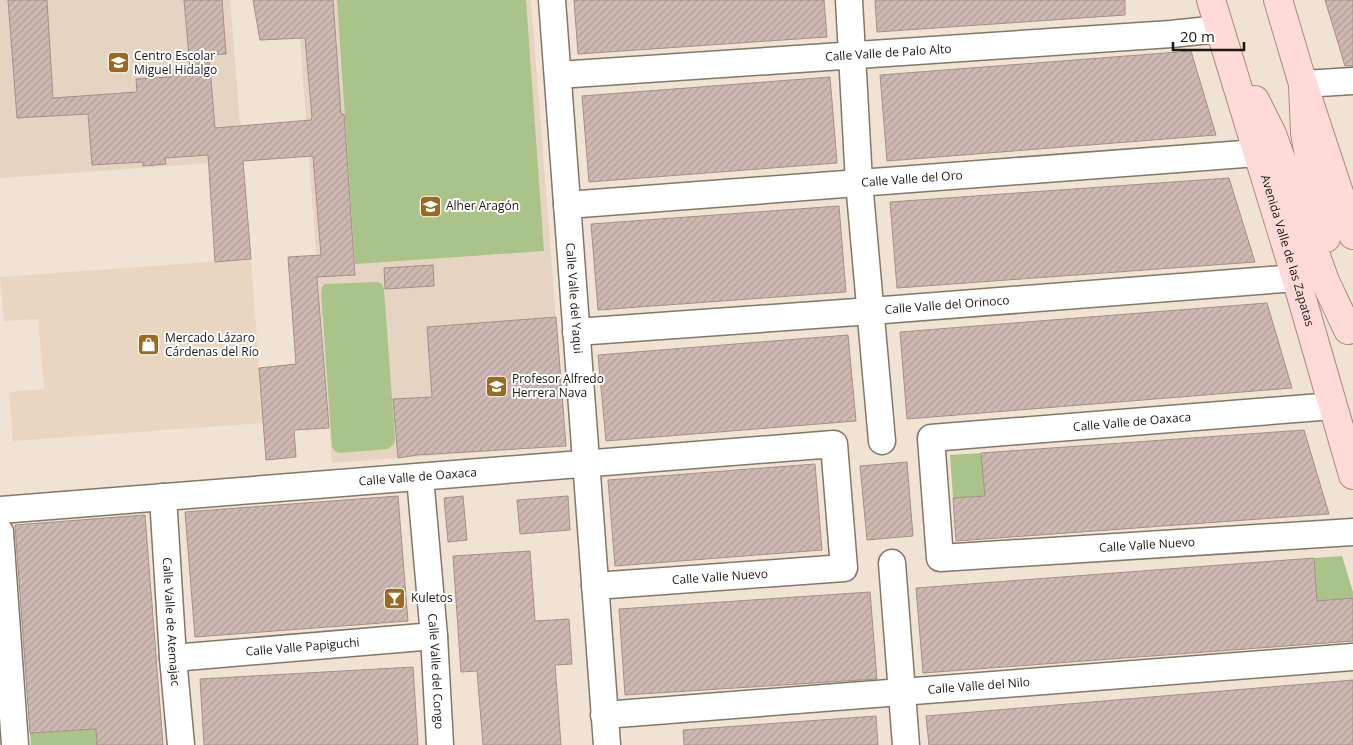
<svg xmlns="http://www.w3.org/2000/svg" width="1353" height="745" font-family="'Open Sans',sans-serif">
<defs>
<pattern id="building-hatch" width="6" height="6" patternUnits="userSpaceOnUse" patternTransform="scale(1.25)"><rect width="6" height="6" fill="#ceb9b2"/><path d="M-1 1l2-2M0 6l6-6M5 7l2-2" fill="none" stroke="#b09e98"/></pattern>
</defs>
<rect width="100%" height="100%" fill="#f1e3d3"/>
<!-- built -->
<path fill="#e9d6c1" d="M251 259 263 423 13 441 9 392 44 389 38 319 4 321 0 277Z"/>
<!-- education -->
<g fill="#e6d4c3">
<path d="M0 0H230L243 161 0 178Z"/>
<path d="M297 0H531L566 446 332 463Z"/>
</g>
<!-- grass -->
<g fill="#a9c389">
<path d="M337 0H526L544 251 355 264Z"/>
<path d="M378 282 382 284 384 289 395 440 393 445 388 449 339 453 335 451 332 447 321 293 322 287 325 284Z"/>
<path d="M981 453 985 496 953 498 950 455Z"/>
<path d="M1342 556 1353 592V598L1317 601 1314 558Z"/>
<path d="M159 699 162 724 96 729 97 745H31L30 733 96 729 94 703Z"/>
</g>
<!-- building -->
<g fill="url(#building-hatch)" stroke="#a4908a">
<path d="M8 0H47L53 98 137 92 136 79 170 77 169 70 190 68 184 0H222L226 54 209 55 215 128 311 120 312 117 305 38 260 40 253 0H333L341 114H344L355 275 317 277 329 428 294 430 296 457 266 460 259 368 296 364 288 257 321 255 313 156 243 161 251 259 215 262 208 155 165 158 166 164 143 166V162L92 165 88 114 17 118Z"/>
<path d="M574 0H824L827 37 578 54Z"/>
<path d="M875 0H1125V15L877 32Z"/>
<path d="M1325 0H1353V66H1345Z"/>
<path d="M1191 51 1216 135 887 161 880 75Z"/>
<path d="M830 77 837 163 589 182 582 96Z"/>
<path d="M1229 178 1255 262 897 288 890 202Z"/>
<path d="M839 206 846 292 598 310 591 224Z"/>
<path d="M433 265 434 286 385 289 384 268Z"/>
<path d="M1267 303 1292 388 907 419 900 332Z"/>
<path d="M556 317 566 446 417 455 398 458 393 399 432 397 427 327Z"/>
<path d="M848 335 856 421 606 441 598 355Z"/>
<path d="M1304 430 1329 514 956 541 953 498 985 496 981 453Z"/>
<path d="M907 462 913 536 867 540 860 466Z"/>
<path d="M815 464 822 550 615 566 608 480Z"/>
<path d="M398 496 408 621 195 637 185 512Z"/>
<path d="M463 496 467 540 448 542 444 498Z"/>
<path d="M568 496 570 530 520 534 517 500Z"/>
<path d="M145 515 163 745H97L96 729 30 733 15 525Z"/>
<path d="M530 551 535 621 569 619 572 664 555 665 561 745H483L477 671 461 672 453 556Z"/>
<path d="M1314 558 1317 601 1353 598V641L923 673 916 588Z"/>
<path d="M870 592 877 679 625 695 619 609Z"/>
<path d="M413 667 418 745H204L200 679Z"/>
<path d="M1353 680V745H929L926 716Z"/>
<path d="M876 716 878 745H684L683 730Z"/>
</g>
<g fill="none" stroke-linecap="round" stroke-linejoin="round">
<defs>
<g id="minor">
<path id="s1" d="M552 0 607 745"/>
<path d="M849 0 859 182 882 441"/>
<path id="s2" d="M558 75 1171 34 1219 29"/>
<path d="M1303 84 1353 81"/>
<path id="s3" d="M567 205 1257 153"/>
<path id="s4" d="M576 332 871 311 1296 278"/>
<path id="s5" d="M1333 406 931 438 940 558 1353 532"/>
<path id="s6" d="M420 477 434 636 440 745"/>
<path id="s7" d="M163 497 173 658 181 745"/>
<path id="s8" d="M0 510 834 444 844 568 595 586"/>
<path d="M0 532 15 745"/>
<path d="M892 563 906 745"/>
<path id="s9" d="M173 658 434 636"/>
<path id="s10" d="M604 715 1353 657"/>
</g>
<g id="major">
<path id="s11" d="M1211 0 1296 278 1353 475"/>
<path d="M1278 0 1303 84 1353 235"/>
<path d="M1303 84 1305 133 1317 201 1326 238"/>
<path d="M1255 100 1272 134 1325 281 1348 330"/>
</g>
</defs>
<!-- minor casing -->
<use href="#minor" stroke="#837769" stroke-width="29"/>
<!-- major casing -->
<use href="#major" stroke="#ae8782" stroke-width="30"/>
<!-- minor -->
<use href="#minor" stroke="#fff" stroke-width="26"/>
<!-- major -->
<use href="#major" stroke="#fedbd8" stroke-width="28"/>
</g>
<!-- icons -->
<defs>
<symbol id="school-square" viewBox="-11 -11 22 22"><rect x="-9" y="-9" width="18" height="18" rx="4" fill="#9c691f" stroke="#fff"/><path d="M0-5L7-2L0 1L-7-2ZM-4 1L0 2.5L4 1V4Q0 6-4 4Z" fill="#fff"/></symbol>
<symbol id="shop-square" viewBox="-11 -11 22 22"><rect x="-9" y="-9" width="18" height="18" rx="4" fill="#9c691f" stroke="#fff"/><path d="M-5-2.5h2.3a2.7 3.5 0 0 1 5.4 0H5L5.5 6h-11ZM-1.5-2.5h3a1.5 2.3 0 0 0-3 0Z" fill="#fff"/></symbol>
<symbol id="bar-square" viewBox="-11 -11 22 22"><rect x="-9" y="-9" width="18" height="18" rx="4" fill="#9c691f" stroke="#fff"/><path d="M-6-5H6L.8 .8V4.5H3.5V6h-7V4.5H-.8V.8Z" fill="#fff"/></symbol>
</defs>
<g fill-rule="evenodd">
<use href="#school-square" x="106" y="50" width="25" height="25"/>
<use href="#school-square" x="418" y="194" width="25" height="25"/>
<use href="#shop-square" x="136" y="332" width="25" height="25"/>
<use href="#school-square" x="484" y="374" width="25" height="25"/>
<use href="#bar-square" x="382" y="586" width="25" height="25"/>
</g>
<g text-anchor="middle" stroke-width="4" stroke-linejoin="round" paint-order="stroke">
<!-- street labels -->
<g font-size="12" fill="#1c1712" stroke="#fff">
<text dy="4" stroke="none"><textPath href="#s2" startOffset="331">Calle Valle de Palo Alto</textPath></text>
<text dy="4" stroke="none"><textPath href="#s3" startOffset="346">Calle Valle del Oro</textPath></text>
<text dy="4" stroke="none"><textPath href="#s11" startOffset="262">Avenida Valle de las Zapatas</textPath></text>
<text dy="4" stroke="none"><textPath href="#s1" startOffset="299">Calle Valle del Yaqui</textPath></text>
<text dy="4" stroke="none"><textPath href="#s4" startOffset="372">Calle Valle del Orinoco</textPath></text>
<text transform="translate(1132 422) rotate(-5)" y="4">Calle Valle de Oaxaca</text>
<text dy="4" stroke="none"><textPath href="#s8" startOffset="419">Calle Valle de Oaxaca</textPath></text>
<text dy="4" stroke="none"><textPath href="#s5" startOffset="731">Calle Valle Nuevo</textPath></text>
<text transform="translate(720 577) rotate(-4)" y="4">Calle Valle Nuevo</text>
<text dy="4" stroke="none"><textPath href="#s7" startOffset="125">Calle Valle de Atemajac</textPath></text>
<text dy="4" stroke="none"><textPath href="#s9" startOffset="130">Calle Valle Papiguchi</textPath></text>
<text dy="4" stroke="none"><textPath href="#s6" startOffset="195">Calle Valle del Congo</textPath></text>
<text dy="4" stroke="none"><textPath href="#s10" startOffset="376">Calle Valle del Nilo</textPath></text>
</g>
<!-- poi labels -->
<g font-size="12" fill="#1c1712" stroke="#fff" text-anchor="start">
<text x="134" y="60">Centro Escolar<tspan x="134" dy="14">Miguel Hidalgo</tspan></text>
<text x="446" y="210">Alher Aragón</text>
<text x="165" y="342">Mercado Lázaro<tspan x="165" dy="14">Cárdenas del Río</tspan></text>
<text x="512" y="383">Profesor Alfredo<tspan x="512" dy="14">Herrera Nava</tspan></text>
<text x="411" y="602">Kuletos</text>
</g>
</g>
<!-- scale -->
<path d="M1173 42v8h71v-8" fill="none" stroke="#1c1712" stroke-width="2.5"/>
<text x="1180" y="42" font-size="15" fill="#1c1712" stroke="#ffffff" stroke-width="4" paint-order="stroke">20 m</text>
</svg>
